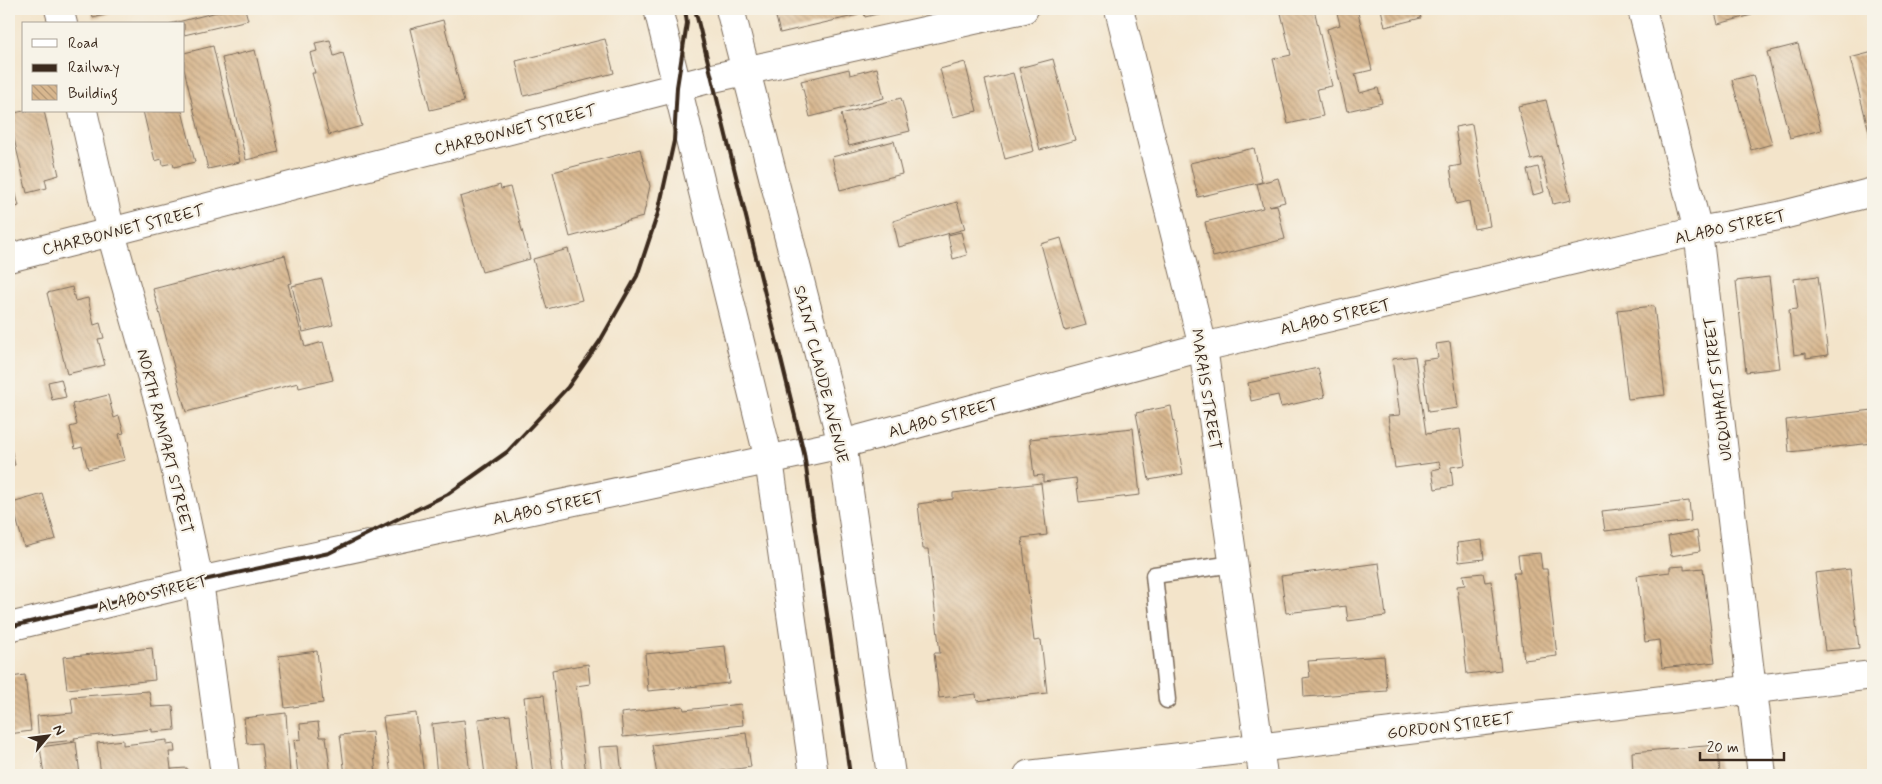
<svg xmlns="http://www.w3.org/2000/svg" width="1882" height="784" font-family="Mynerve,sans-serif">
<defs>
<pattern id="building-back-hatch" width="6" height="6" patternUnits="userSpaceOnUse" patternTransform="scale(1.25)"><rect width="6" height="6" fill="#d8b78f"/><path d="M-1 5l2 2M0 0l6 6M5-1l2 2" fill="none" stroke="#b09574"/></pattern>
</defs>
<rect width="100%" height="100%" fill="#f7f3e8"/>
<filter id="ink" filterUnits="userSpaceOnUse"><feTurbulence type="fractalNoise" baseFrequency=".02" numOctaves="2"/><feDisplacementMap in="SourceGraphic" scale="10" xChannelSelector="R" yChannelSelector="G"/><feConvolveMatrix kernelMatrix="1 2 1 2 8 2 1 2 1" color-interpolation-filters="sRGB"/></filter>
<filter id="wash" filterUnits="userSpaceOnUse"><feTurbulence type="fractalNoise" baseFrequency=".0096" numOctaves="4" result="noise"/><feDisplacementMap in="SourceGraphic" scale="20" xChannelSelector="R" yChannelSelector="G"/><feGaussianBlur stdDeviation="1.12" result="paint"/><feColorMatrix in="noise" values="0 0 0 0 0 0 0 0 0 0 0 0 0 0 0 0 0 1.4 0 .05"/><feComposite in="paint" operator="in"/></filter>
<g filter="url(#wash)">
<rect width="100%" height="100%" fill="#f3e4ca"/>
<g id="blocks">
<!-- building -->
<g fill="url(#building-back-hatch)">
<path d="M91 9H128L93 18Z"/>
<path d="M229 9H245L248 20 184 35V24H170Z"/>
<path d="M774 9H857L858 15 780 33Z"/>
<path d="M863 9H898L865 17Z"/>
<path d="M1280 9H1314L1332 86 1317 89 1323 116 1288 124 1273 59 1291 55Z"/>
<path d="M1336 9H1357L1372 70 1355 74 1360 93 1378 88 1382 103 1347 111 1327 29 1340 25Z"/>
<path d="M1381 9H1418L1421 18 1385 27Z"/>
<path d="M1714 9H1750L1752 15 1718 24Z"/>
<path d="M443 20 464 102 430 110 410 29Z"/>
<path d="M605 39 614 73 524 96 516 61Z"/>
<path d="M330 40 334 56 343 53 362 126 329 135 312 73H315L310 53 317 51 315 43Z"/>
<path d="M1798 44 1821 130 1790 138 1767 52Z"/>
<path d="M213 46 240 162 208 169 184 69V53Z"/>
<path d="M255 50 279 152 246 160 222 58Z"/>
<path d="M1873 52V134L1870 135 1850 58Z"/>
<path d="M1053 59 1075 140 1040 150 1019 68Z"/>
<path d="M965 62 977 111 953 117 940 69Z"/>
<path d="M877 68 884 98 810 117 801 81 849 69 850 75Z"/>
<path d="M1013 73 1034 151 1005 159 985 80Z"/>
<path d="M1753 75 1772 144 1751 150 1732 80Z"/>
<path d="M901 98 910 131 849 146 841 114Z"/>
<path d="M1546 100 1571 200 1553 204 1542 157 1531 160 1518 106Z"/>
<path d="M24 111H44L59 175 45 179 47 188 27 193 9 118V114Z"/>
<path d="M143 111H182L195 162 174 167 173 163 163 165 162 159 155 161Z"/>
<path d="M1472 124 1490 226 1474 229 1469 201 1456 204 1450 167 1461 165 1455 127Z"/>
<path d="M894 141 902 174 840 190 832 157Z"/>
<path d="M1254 148 1262 182 1198 197 1190 163Z"/>
<path d="M640 149 650 186 643 217 570 237 553 172Z"/>
<path d="M9 167 19 206 9 209Z"/>
<path d="M1538 167 1544 192 1533 195 1527 170Z"/>
<path d="M1278 178 1285 202 1269 206 1277 205 1285 239 1213 257 1205 222 1263 208 1257 184Z"/>
<path d="M500 185 501 189 510 187 530 259 482 272 460 197Z"/>
<path d="M957 202 965 229 899 247 893 221Z"/>
<path d="M961 232 967 255 953 259 948 235Z"/>
<path d="M1061 238 1086 325 1065 331 1041 244Z"/>
<path d="M568 249 582 300 547 309 533 259Z"/>
<path d="M285 255 292 283 288 284 305 347 323 342 333 380 299 388 298 383 186 412 153 289Z"/>
<path d="M1818 276 1828 355 1806 358V353L1794 355 1789 310 1798 309 1794 279Z"/>
<path d="M1769 277 1780 368 1746 372 1736 281Z"/>
<path d="M322 279 333 325 303 332 292 286Z"/>
<path d="M72 287 75 301 88 298 94 325 100 323 104 338 98 339 105 365 67 374 47 293Z"/>
<path d="M1654 306 1665 395 1628 399 1617 310Z"/>
<path d="M1450 342 1458 408 1428 412 1422 364H1424L1423 360 1438 358 1436 344Z"/>
<path d="M1415 356 1426 434 1460 429 1465 465 1451 467 1453 486 1435 489 1432 470 1441 468 1439 462 1395 468 1388 416 1400 415 1392 359Z"/>
<path d="M1318 368 1325 397 1281 407 1278 395 1251 401 1248 383Z"/>
<path d="M61 379 66 397 52 400 48 382Z"/>
<path d="M108 395 114 418 119 416 124 433 119 434 125 460 88 469 82 447 75 449 70 427 77 425 72 404Z"/>
<path d="M1171 406 1183 474 1149 480 1136 413Z"/>
<path d="M1873 410V443L1789 452 1786 420Z"/>
<path d="M1133 428 1140 495 1079 502 1076 478 1043 482V475L1034 476 1030 439Z"/>
<path d="M11 448 15 465 9 466V449Z"/>
<path d="M1041 483 1047 535 1022 538 1034 641 1041 640 1047 693 977 701 976 694 939 698 934 653H940L928 549H923L918 504 953 499V493Z"/>
<path d="M43 494 56 539 24 547 12 503Z"/>
<path d="M1689 501 1691 521 1605 531 1602 511Z"/>
<path d="M1697 531 1700 551 1671 556 1668 536Z"/>
<path d="M1482 540 1484 559 1459 562 1457 543Z"/>
<path d="M1540 553 1542 569H1547L1557 656 1524 660 1514 572H1520L1518 555Z"/>
<path d="M1379 563 1386 616 1348 621 1346 606 1286 613 1281 576Z"/>
<path d="M1684 566V570L1703 568 1715 662 1662 668 1659 640 1645 642 1637 576 1670 572V567Z"/>
<path d="M1850 569 1859 648 1825 651 1815 573Z"/>
<path d="M1483 573 1485 582 1491 581 1501 670 1467 674 1457 586 1465 585 1463 575Z"/>
<path d="M725 646 729 683 648 691 645 654Z"/>
<path d="M152 648 155 680 67 689 63 657Z"/>
<path d="M317 651 323 703 285 708 279 656Z"/>
<path d="M1384 656 1387 691 1304 697 1303 678 1310 677 1308 661Z"/>
<path d="M588 664 590 684 576 686 586 775H564L552 670Z"/>
<path d="M25 675 31 731 9 734V683H12L11 677Z"/>
<path d="M149 691 152 707 173 706 175 730 152 732V729L74 738 75 740 39 744 37 716 73 713 71 697Z"/>
<path d="M544 695 553 775H533L524 697Z"/>
<path d="M741 704 743 725 623 737 621 713 683 706 684 710Z"/>
<path d="M286 713 290 775H265L261 743 247 744 244 718Z"/>
<path d="M416 713 424 775H391L383 717Z"/>
<path d="M510 715 517 775H485L478 719Z"/>
<path d="M464 720 470 775H437L432 724Z"/>
<path d="M318 722 320 737H326L331 775H298L294 740 301 739 300 724Z"/>
<path d="M372 732 376 775H345L340 735Z"/>
<path d="M746 733 751 767 692 775H657L652 745Z"/>
<path d="M123 740V745L167 740V745L174 744 175 752H169L171 769 187 768 188 775H101L97 743Z"/>
<path d="M76 742 80 775H44L40 747Z"/>
<path d="M1718 745 1720 775H1633L1632 752Z"/>
<path d="M619 746 622 775H602L599 747Z"/>
<path d="M1561 771V775H1536V774Z"/>
</g>
</g>
</g>
<g filter="url(#ink)">
<use href="#blocks" fill-opacity="0" stroke="#7b6b5a" stroke-width="1"/>
<g fill="none" stroke-linecap="round" stroke-linejoin="round">
<defs>
<path id="lane" d="M1167 700 1154 575 1234 564"/>
<g id="street">
<path d="M59 9 63 24"/>
<path d="M1119 9 1203 347 1263 775"/>
<path d="M1642 9 1698 231 1762 775"/>
<path d="M83 111 111 233 161 410 176 472 199 581 225 775"/>
<path d="M9 258 713 78 1024 9"/>
<path d="M9 627 199 581 842 444 1203 347 1698 231 1779 216 1873 192"/>
<path d="M1028 775 1873 675"/>
</g>
<g id="secondary">
<path d="M658 9 769 460 814 775"/>
<path d="M730 9 842 444 891 775"/>
</g>
</defs>
<!-- lane casing -->
<use href="#lane" stroke="#7b6b5a" stroke-width="19"/>
<!-- street casing -->
<use href="#street" stroke="#7b6b5a" stroke-width="30"/>
<!-- secondary casing -->
<use href="#secondary" stroke="#7b6b5a" stroke-width="30"/>
<!-- lane -->
<use href="#lane" stroke="#fff" stroke-width="16"/>
<!-- street -->
<use href="#street" stroke="#fff" stroke-width="28"/>
<!-- secondary -->
<use href="#secondary" stroke="#fff" stroke-width="28"/>
<!-- rail -->
<g stroke="#3b2a1e" stroke-width="4">
<path d="M695 9 804 453 850 775"/>
<path d="M9 627 199 581 329 553 448 494 507 452 568 387 600 341 637 276 658 213 674 141 677 87 687 23 685 9"/>
</g>
</g>
</g>
<g text-anchor="middle" stroke-width="4.5" stroke-linejoin="round" paint-order="stroke">
<!-- street labels -->
<g font-size="16" fill="#3b2a1e" stroke="#f7f3e8">
<text transform="translate(515 129) rotate(-14)" y="6">CHARBONNET STREET</text>
<text transform="translate(1730 226) rotate(-12)" y="6">ALABO STREET</text>
<text transform="translate(123 229) rotate(-14)" y="6">CHARBONNET STREET</text>
<text transform="translate(1335 316) rotate(-13)" y="6">ALABO STREET</text>
<text transform="translate(822 374) rotate(76)" y="6">SAINT CLAUDE AVENUE</text>
<text transform="translate(1207 389) rotate(81)" y="6">MARAIS STREET</text>
<text transform="translate(1717 389) rotate(-97)" y="6">URQUHART STREET</text>
<text transform="translate(943 417) rotate(-15)" y="6">ALABO STREET</text>
<text transform="translate(166 441) rotate(76)" y="6">NORTH RAMPART STREET</text>
<text transform="translate(548 507) rotate(-12)" y="6">ALABO STREET</text>
<text transform="translate(152 593) rotate(-14)" y="6">ALABO STREET</text>
<text transform="translate(1450 725) rotate(-7)" y="6">GORDON STREET</text>
</g>
</g>
<!-- margin -->
<rect width="1882" height="784" fill="none" stroke="#f7f3e8" stroke-width="30"/>
<!-- legend -->
<rect x="22" y="22" width="162" height="90" fill="#f7f3e8" stroke="#aca397"/>
<rect x="32" y="39" width="25" height="8" fill="#ffffff" stroke="#aca397"/>
<text x="68" y="48" font-size="15" fill="#3b2a1e">Road</text>
<rect x="32" y="64" width="25" height="8" fill="#3b2a1e" stroke="#aca397"/>
<text x="68" y="72" font-size="15" fill="#3b2a1e">Railway</text>
<rect x="32" y="85" width="25" height="15" fill="url(#building-back-hatch)" stroke="#aca397"/>
<text x="68" y="98" font-size="15" fill="#3b2a1e">Building</text>
<!-- north arrow -->
<g transform="translate(48 736) rotate(61)" stroke="#f7f3e8" stroke-width="4" paint-order="stroke">
<path d="M0-4L9 19L0 12L-9 19Z" fill="#3b2a1e"/>
<text y="-8" font-size="14" font-weight="bold" text-anchor="middle" fill="#3b2a1e">N</text>
</g>
<!-- scale -->
<path d="M1700 752v8h84v-8" fill="none" stroke="#3b2a1e" stroke-width="2.5"/>
<text x="1707" y="752" font-size="15" fill="#3b2a1e" stroke="#f7f3e8" stroke-width="4" paint-order="stroke">20 m</text>
</svg>
